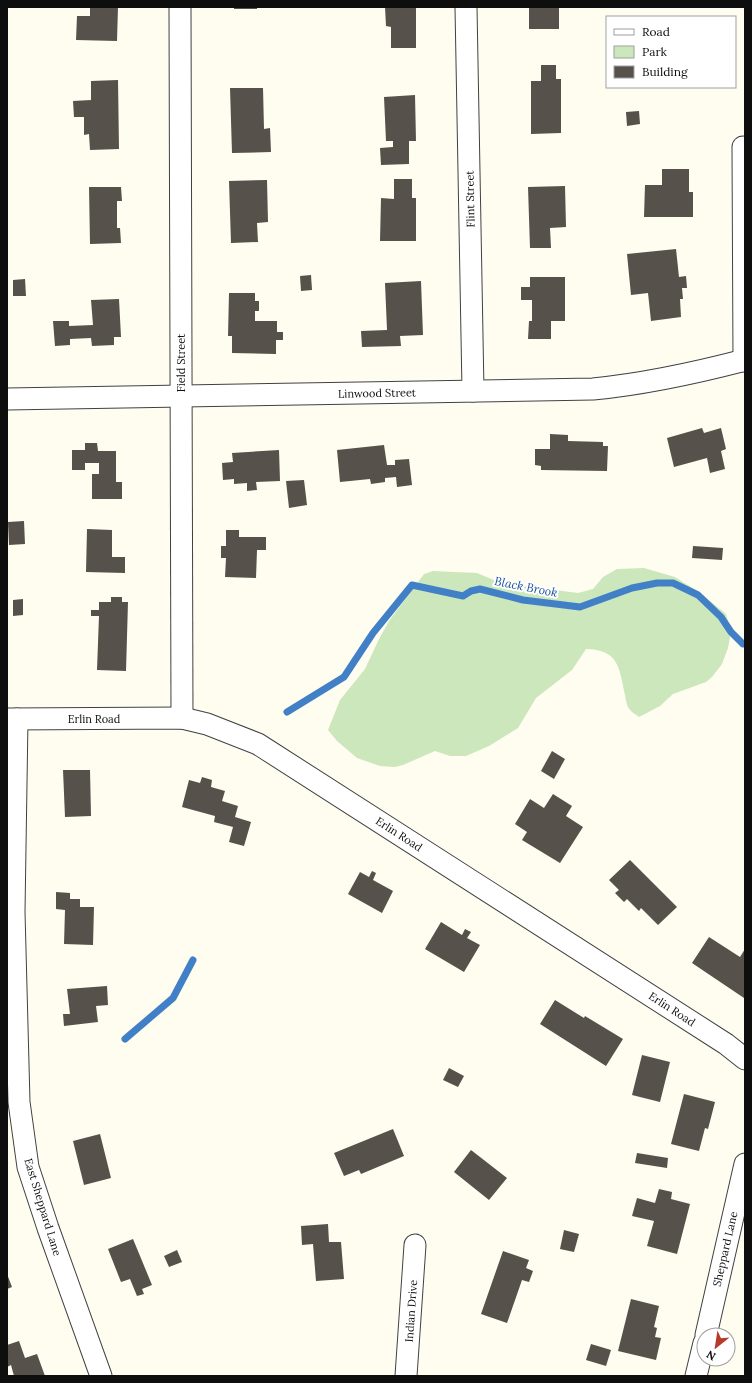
<svg xmlns="http://www.w3.org/2000/svg" width="752" height="1383" font-family="Lora,serif">
<rect width="100%" height="100%" fill="#fefdf0"/>
<!-- green -->
<path fill="#cce7bb" d="M644 568 675 577 699 592 726 614 731 632 728 648 722 664 712 677 706 682 673 694 660 706 639 717C637 715 634 714 632 712 627 708 626 701 625 695 619 667 619 650 586 649L572 670 536 698 518 728 489 746 466 756H450L435 751 403 765 395 767 380 766 357 758 337 741 328 730 340 700 365 669 378 641 389 621 424 574 433 571 477 573 501 583 578 593 593 589 603 577 617 569Z"/>
<g fill="none" stroke-linecap="round" stroke-linejoin="round">
<!-- stream -->
<g stroke="#4180c7" stroke-width="7">
<path d="M287 712 344 677 373 633 412 585 463 596 471 591 480 589 523 600 580 607 632 588 657 583H673L698 595 721 617 731 632 743 644H745"/>
<path d="M125 1039 173 998 193 960"/>
</g>
</g>
<!-- building -->
<g fill="#56514b">
<path d="M90 7H118L117 41 76 40 77 16H90Z"/>
<rect x="234" y="7" width="23" height="2"/>
<path d="M385 7H416V48H391V27L386 26Z"/>
<rect x="529" y="7" width="30" height="22"/>
<path d="M541 65H556V79H561V133L531 134V81H541Z"/>
<path d="M118 80 119 149 90 150 89 134 84 135V117H74L73 101 91 100V81Z"/>
<path d="M230 88H263L264 129 270 128 271 152 232 153Z"/>
<path d="M415 95 416 141H409V164L381 165 380 148 393 147V141H386L384 97Z"/>
<path d="M639 111 640 124 627 126 626 112Z"/>
<path d="M662 169H689V192H693V217H644L645 185H662Z"/>
<path d="M394 179H412V198H416V241H380L381 198 394 199Z"/>
<path d="M267 180 268 222 257 223 258 242 231 243 229 181Z"/>
<path d="M565 186 566 227 550 228 551 248H530L528 187Z"/>
<path d="M89 187H121L122 201H117V228H120L121 243 90 244Z"/>
<path d="M676 249 679 277 686 276 687 288H682L683 299H680L681 317 651 321 648 293 631 295 627 254Z"/>
<path d="M311 275 312 290 301 291 300 276Z"/>
<path d="M530 277H565V321H551V339H528L529 321H532V300H521V287H530Z"/>
<path d="M25 279 26 296H13V280Z"/>
<path d="M421 281 423 335 400 336 401 346 362 347 361 331 387 330 385 283Z"/>
<path d="M229 293H255V301H259V311H255V321H277V332H283V340H276V354L232 353V336H228Z"/>
<path d="M119 299 121 337H114V345L92 346 91 338 70 339V345L55 346 53 321H69V326L93 325 91 300Z"/>
<path d="M702 428 704 433 721 428 726 449 721 451 725 469 710 473 707 458 674 467 667 438Z"/>
<path d="M550 434 568 435V441L603 442V446H608L607 471 541 470V466L535 465V449H550Z"/>
<path d="M85 443H97L98 451H116V482H122V499H92V474H99V463H85V470H72V450H85Z"/>
<path d="M384 445 387 465H395V460L409 459 412 485 397 487 396 477 385 478V482L371 484 370 479 340 482 337 450Z"/>
<path d="M279 450 280 481 256 482 257 490 247 491V483L234 484V479L223 480 222 463 233 462 232 453Z"/>
<path d="M304 480 307 505 289 508 286 481Z"/>
<path d="M24 521 25 544 9 545 8 522Z"/>
<path d="M87 529 112 530V557H125V573L86 572Z"/>
<path d="M226 530H239V537H266V550H257L256 578 225 577 226 558H221V546H226Z"/>
<path d="M693 546 723 548 722 560 692 558Z"/>
<path d="M111 597H122V602H128L126 671 97 670 99 616H91V610H99V602H111Z"/>
<path d="M23 599V615L13 616V600Z"/>
<path d="M552 751 565 759 554 779 541 771Z"/>
<path d="M63 770H90L91 816 65 817Z"/>
<path d="M202 777 212 780 211 787 225 791 222 801 238 806 235 817 251 822 244 846 229 842 233 827 214 822 215 816 182 807 189 780 200 783Z"/>
<path d="M553 794 572 806 566 816 583 827 560 863 522 840 527 832 515 824 530 799 544 808Z"/>
<path d="M630 860 677 907 658 925 641 908 639 911 627 899 624 902 615 893 619 890 609 880Z"/>
<path d="M372 871 376 873 373 880 393 891 382 913 348 894 360 872 369 877Z"/>
<path d="M56 892 70 893V899H80V907H94L93 945 64 944 65 910 56 909Z"/>
<path d="M441 922 462 935 465 929 471 932 467 938 480 945 464 972 425 949Z"/>
<path d="M709 937 740 957 745 949 744 998 692 963Z"/>
<path d="M107 986 108 1005 96 1006 98 1022 64 1026 63 1014H70L67 989Z"/>
<path d="M555 1000 584 1018 585 1016 623 1039 606 1066 540 1024Z"/>
<path d="M642 1055 670 1062 660 1102 632 1095Z"/>
<path d="M449 1068 464 1076 458 1087 443 1080Z"/>
<path d="M684 1094 715 1102 708 1129 705 1128 699 1151 671 1144Z"/>
<path d="M393 1129 404 1156 361 1174 359 1170 344 1176 334 1153Z"/>
<path d="M100 1134 111 1178 84 1185 73 1141Z"/>
<path d="M471 1150 507 1178 489 1200 454 1172Z"/>
<path d="M637 1153 668 1158 667 1168 635 1163Z"/>
<path d="M659 1189 672 1192 671 1199 690 1204 677 1254 647 1246 654 1221 632 1216 637 1198 655 1203Z"/>
<path d="M328 1224 329 1242H341L344 1279 316 1281 313 1244 302 1245 301 1226Z"/>
<path d="M564 1230 579 1234 574 1252 560 1249Z"/>
<path d="M133 1239 152 1285 142 1289 144 1294 137 1296 130 1279 121 1282 108 1249Z"/>
<path d="M177 1250 182 1262 169 1267 164 1256Z"/>
<path d="M503 1251 529 1260 526 1268 533 1271 529 1282 522 1280 507 1323 481 1314Z"/>
<path d="M7 1274 12 1287 7 1289Z"/>
<path d="M631 1299 659 1306 654 1327 657 1328 655 1337 661 1338 656 1360 618 1351Z"/>
<path d="M19 1341 25 1358 37 1354 45 1376H14L11 1365 7 1367V1345Z"/>
<path d="M591 1344 611 1350 606 1366 586 1360Z"/>
</g>
<g fill="none" stroke-linecap="round" stroke-linejoin="round">
<defs>
<g id="minor">
<path d="M180 7 182 718"/>
<path d="M466 7 473 391"/>
<path d="M743 147 744 361"/>
<path d="M7 399 593 389C645 384 695 373 745 360"/>
<path d="M7 719 182 718 207 724 258 744 726 1044 745 1059"/>
<path d="M17 719 14 912 19 1102 28 1167 48 1228 101 1376"/>
<path d="M706 1335 745 1164"/>
<path d="M406 1376 415 1245"/>
<path d="M696 1376 704 1343"/>
</g>
</defs>
<!-- minor casing -->
<use href="#minor" stroke="#414141" stroke-width="23"/>
<!-- minor -->
<use href="#minor" stroke="#fff" stroke-width="21"/>
</g>
<g text-anchor="middle" stroke-width="4" stroke-linejoin="round" paint-order="stroke">
<!-- street labels -->
<g font-size="11" fill="#0e0e0e" stroke="#fff">
<text transform="translate(470 199) rotate(-91)" y="4">Flint Street</text>
<text transform="translate(181 363) rotate(-90)" y="4">Field Street</text>
<text transform="translate(377 393) rotate(-1)" y="4">Linwood Street</text>
<text x="94" y="723">Erlin Road</text>
<text transform="translate(399 834) rotate(33)" y="4">Erlin Road</text>
<text transform="translate(672 1009) rotate(33)" y="4">Erlin Road</text>
<text transform="translate(43 1207) rotate(73)" y="4">East Sheppard Lane</text>
<text transform="translate(725 1249) rotate(-77)" y="4">Sheppard Lane</text>
<text transform="translate(411 1311) rotate(-86)" y="4">Indian Drive</text>
</g>
<!-- water labels -->
<g font-size="12" font-style="italic" fill="#1d539a" stroke="#fff">
<text transform="translate(526 587) rotate(11)" y="4">Black Brook</text>
</g>
</g>
<!-- border -->
<rect width="752" height="1383" fill="none" stroke="#0e0e0e" stroke-width="16"/>
<!-- legend -->
<rect x="606" y="16" width="130" height="72" fill="#ffffff" stroke="#9f9f9f"/>
<rect x="614" y="29" width="20" height="6" fill="#ffffff" stroke="#9f9f9f"/>
<text x="642" y="36" font-size="12" fill="#0e0e0e">Road</text>
<rect x="614" y="46" width="20" height="12" fill="#cce7bb" stroke="#9f9f9f"/>
<text x="642" y="56" font-size="12" fill="#0e0e0e">Park</text>
<rect x="614" y="66" width="20" height="12" fill="#56514b" stroke="#9f9f9f"/>
<text x="642" y="76" font-size="12" fill="#0e0e0e">Building</text>
<!-- north arrow -->
<g transform="translate(716 1347) rotate(210)"><circle r="19" fill="#ffffff" stroke="#9f9f9f"/>
<path d="M0-3L7 15L0 10L-7 15Z" fill="#b8392c"/>
<text y="-6" font-size="11" font-weight="bold" text-anchor="middle" fill="#0e0e0e">N</text>
</g>
</svg>
